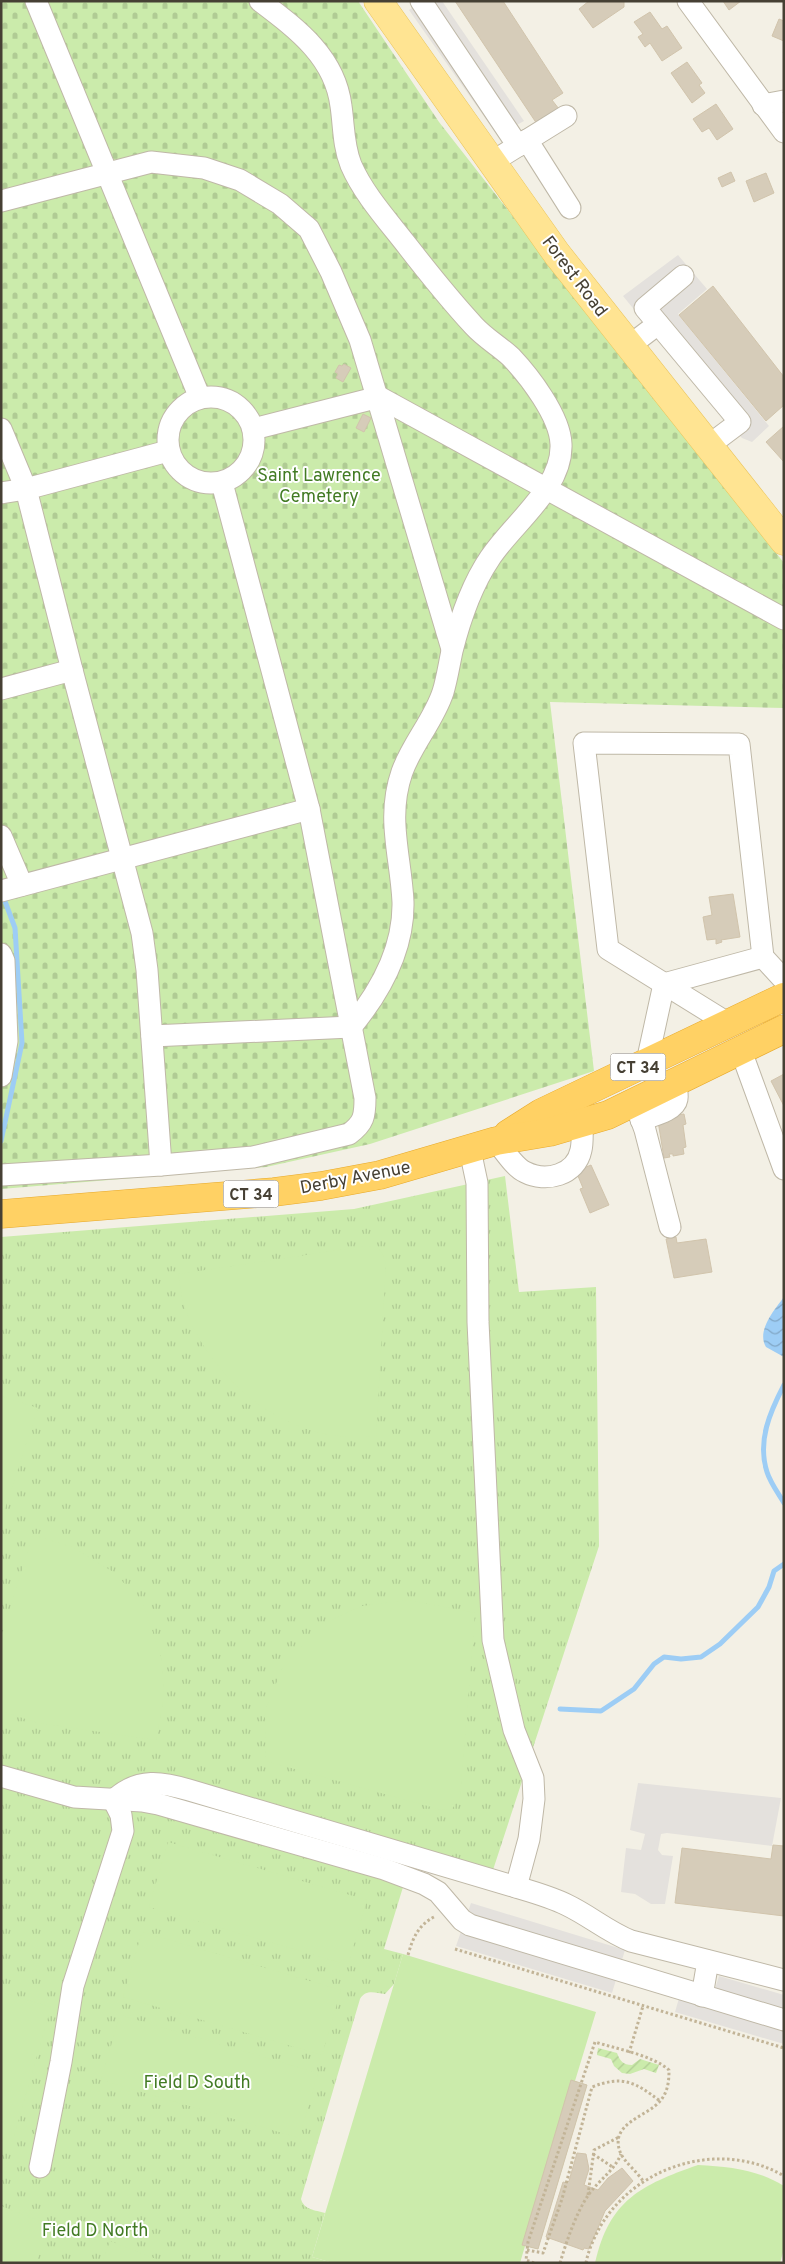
<svg xmlns="http://www.w3.org/2000/svg" width="785" height="2264" font-family="Overpass,sans-serif">
<defs>
<pattern id="grass-tufts" width="24" height="20" patternUnits="userSpaceOnUse" patternTransform="scale(1.25)"><rect width="24" height="20" fill="#cbebab"/><path d="M3 7l-1-3M5 7V3M7 7l1-3M15 17l-1-3M17 17v-4M19 17l1-3" fill="none" stroke="#b0cb94"/></pattern>
<pattern id="cemetery-stones" width="16" height="16" patternUnits="userSpaceOnUse" patternTransform="scale(1.25)"><rect width="16" height="16" fill="#cbebab"/><path d="M2 7V4a2 2 0 0 1 4 0v3zM10 15v-3a2 2 0 0 1 4 0v3z" fill="#b0cb94"/></pattern>
<pattern id="garden-furrows" width="10" height="10" patternUnits="userSpaceOnUse" patternTransform="scale(1.25)"><rect width="10" height="10" fill="#cbebab"/><path d="M-1 1l2-2M0 10L10 0M9 11l2-2" fill="none" stroke="#b0cb94"/></pattern>
<pattern id="water-waves" width="16" height="10" patternUnits="userSpaceOnUse" patternTransform="scale(1.25)"><rect width="16" height="10" fill="#9dcdf5"/><path d="M0 5q4-4 8 0t8 0" fill="none" stroke="#82a8c7"/></pattern>
</defs>
<rect width="100%" height="100%" fill="#f3f0e5"/>
<!-- grass -->
<path fill="url(#grass-tufts)" d="M505 1176 519 1292 596 1287 599 1546 492 1873 415 1848 384 1949 403 1954 394 1984 385 1994C375 1993 366 1989 360 1999L301 2199C304 2210 315 2210 325 2213L312 2257 333 2263H1V1237L354 1209Z"/>
<!-- cemetery -->
<path fill="url(#cemetery-stones)" d="M1 1H358L439 122 784 563V708L550 702 594 1071 370 1144 266 1167 1 1189Z"/>
<!-- garden -->
<path fill="url(#garden-furrows)" d="M598 2048 617 2053C620 2061 623 2065 632 2065L640 2059 659 2065 656 2073 644 2069 630 2074 622 2073 614 2066 611 2059 597 2055Z"/>
<!-- pitch -->
<g fill="#cbebab">
<path d="M366 1246C380 1247 383 1251 386 1264L376 1437C363 1436 350 1437 338 1436 269 1428 210 1373 186 1311 182 1300 180 1286 178 1274Z"/>
<path d="M1 1396 38 1408 1 1521Z"/>
<path d="M33 1535 72 1547 115 1573 144 1606 161 1657 164 1696 156 1740 38 1723 1 1711V1637Z"/>
<path d="M409 1600 475 1613 460 1797 452 1809 442 1810 266 1761 265 1711 282 1669 320 1625 362 1606Z"/>
<path d="M168 1842 367 1900 348 1965 149 1907Z"/>
<path d="M142 1932 341 1990 322 2055 123 1997Z"/>
<path d="M403 1954 596 2012 575 2081 587 2085 538 2249 525 2246 520 2263H333L312 2257Z"/>
<path d="M1 1992 51 2007 13 2140 1 2136Z"/>
<path d="M120 2015 318 2073 299 2138 101 2080Z"/>
<path d="M698 2165C730 2167 756 2169 784 2186V2249L780 2263H595C609 2200 641 2185 698 2165Z"/>
<path d="M1 2206 51 2225 36 2263H1Z"/>
<path d="M110 2241 166 2263H102Z"/>
</g>
<!-- parking -->
<g fill="#e4e1dd">
<path d="M422 1H442L524 121 513 127 495 132 409 10Z"/>
<path d="M678 255 707 289 678 314 769 426 752 442 742 438 723 418 623 296Z"/>
<path d="M638 1783 781 1798 772 1846 667 1833 661 1834 658 1850 662 1855 673 1856 665 1904H651L635 1894 621 1892 626 1848 641 1850 645 1834 630 1830Z"/>
<path d="M471 1903 625 1950 612 1993 456 1946Z"/>
<path d="M719 1976 784 1995V2044L675 2012 684 1981 715 1989Z"/>
</g>
<!-- water -->
<path fill="url(#water-waves)" d="M784 1297V1357L766 1347C756 1331 775 1309 784 1297Z"/>
<g fill="none" stroke-linecap="round" stroke-linejoin="round">
<!-- stream -->
<g stroke="#9dcdf5" stroke-width="5">
<path d="M1 1141 22 1043 15 928 3 896"/>
<path d="M784 1385C770 1412 757 1441 767 1472 770 1482 778 1493 784 1503"/>
<path d="M560 1709 601 1711 634 1689 654 1664 664 1657 681 1659 701 1657 720 1644 758 1607 769 1587 774 1571 784 1564"/>
</g>
</g>
<!-- building -->
<g fill="#d6ccb9" stroke="#d1c4ac">
<path d="M455 1H503L563 93 552 100 559 109 537 124Z"/>
<path d="M589 1H624V7L593 28 579 9Z"/>
<path d="M723 1H741L729 10Z"/>
<path d="M650 12 662 29 667 26 682 48 662 61 650 43 645 47 638 37 643 34 634 22Z"/>
<path d="M779 19 784 21V41L772 36Z"/>
<path d="M687 62 702 83 699 85 705 93 692 103 671 73Z"/>
<path d="M716 104 733 129 717 140 709 128 702 132 693 119Z"/>
<path d="M731 172 735 181 722 187 718 178Z"/>
<path d="M766 173 774 193 754 202 746 181Z"/>
<path d="M713 286 784 377V405L766 421 679 315Z"/>
<path d="M344 364 351 368 343 382 336 378 338 374 335 372 339 365 342 366Z"/>
<path d="M363 414 371 418 364 432 356 428Z"/>
<path d="M784 426V462L766 442Z"/>
<path d="M733 894 740 937 721 940 722 942 716 944V939L707 940 703 917 712 915 709 897Z"/>
<path d="M784 1074V1106L771 1081Z"/>
<path d="M684 1114 686 1124 683 1125 686 1147 683 1148 684 1154 673 1156V1154H669L670 1157 664 1158 658 1121 666 1120 667 1123 669 1122 668 1116Z"/>
<path d="M591 1165 609 1205 590 1213 580 1189 583 1188 578 1176 579 1170Z"/>
<path d="M676 1237 677 1243 706 1239 712 1272 674 1278 666 1239Z"/>
<path d="M773 1845 784 1846V1916L675 1903 682 1848 771 1859Z"/>
<path d="M571 2080 587 2085 538 2249 522 2245Z"/>
<path d="M577 2153 586 2154 589 2169 584 2185 598 2190 608 2178 622 2168 633 2181 605 2211 589 2249 584 2248 583 2250 546 2237 563 2182 567 2183 569 2181Z"/>
</g>
<g fill="none" stroke-linecap="round" stroke-linejoin="round">
<defs>
<g id="minor">
<path d="M36 1 200 398"/>
<path d="M421 1 518 146"/>
<path d="M688 1 784 132"/>
<path d="M763 105 784 101"/>
<path d="M527 140 570 208"/>
<path d="M492 162 566 116"/>
<path d="M1 201 151 162 204 168 240 180 280 204 309 229 331 272 360 340 452 649"/>
<path d="M683 276 645 308 740 422 708 446"/>
<path d="M629 346 658 324"/>
<circle cx="211" cy="440" r="43"/>
<path d="M1 429 26 489 72 670 142 933 147 970 161 1165"/>
<path d="M253 429 379 397 784 619"/>
<path d="M1 493 26 489 168 451"/>
<path d="M1 689 72 670"/>
<path d="M1 836 22 885"/>
<path d="M1 891 309 809"/>
<path d="M1 954 4 961 7 1041 1 1076"/>
<path d="M729 1024 608 949 584 743 739 744 763 957 784 980"/>
<path d="M152 1036 351 1027C380 992 404 949 403 902 401 857 386 818 402 772 412 744 434 720 443 692 447 679 449 665 452 651 460 619 471 586 490 558 513 523 563 488 561 444 560 416 529 376 511 357 499 346 485 338 474 326 451 301 430 275 409 248 389 222 364 195 351 165 343 145 344 126 341 106 335 57 297 29 260 1"/>
<path d="M741 1051 784 1169"/>
<path d="M647 1062 664 984 763 957"/>
<path d="M635 1102 645 1130 670 1227"/>
<path d="M641 1120C651 1116 675 1111 677 1099 678 1094 676 1087 675 1083"/>
<path d="M496 1141C504 1150 514 1167 525 1172 546 1183 576 1175 581 1150 583 1141 582 1131 582 1123"/>
<path d="M470 1150 477 1183 478 1322 493 1640 514 1730 533 1778 534 1799 529 1839 516 1887"/>
<path d="M1 1175 161 1165 253 1157 349 1134C364 1123 365 1116 365 1098L309 809 222 483"/>
<path d="M1 1776 74 1797 142 1801 158 1804 384 1869 424 1884 438 1892 462 1920 470 1925 784 2020"/>
<path d="M116 1798C139 1778 162 1782 189 1790L516 1887C533 1892 551 1897 567 1905 590 1916 608 1932 631 1941L784 1980"/>
<path d="M702 1996 708 1961"/>
<path d="M40 2167 61 2062 73 1986 123 1831 121 1815 113 1799"/>
</g>
<path id="major" d="M378 1 557 254 784 541"/>
<g id="highway">
<path d="M508 1134 541 1113 784 997"/>
<path d="M1 1214 274 1192 321 1186 380 1175 496 1141 550 1132 608 1115 784 1029"/>
</g>
</defs>
<!-- minor casing -->
<use href="#minor" stroke="#bfb8a7" stroke-width="23"/>
<!-- major casing -->
<use href="#major" stroke="#ebc55b" stroke-width="29"/>
<!-- highway casing -->
<use href="#highway" stroke="#e7a92b" stroke-width="29"/>
<!-- path -->
<g stroke="#c2b497" stroke-width="3" stroke-dasharray="2.5 2.5" stroke-linecap="butt">
<path d="M455 1949 784 2048"/>
<path d="M408 1955C413 1937 419 1924 436 1916"/>
<path d="M629 2053 643 2006"/>
<path d="M593 2154 614 2168"/>
<path d="M588 2195 594 2150 619 2137"/>
<path d="M527 2250 543 2253 562 2199 592 2087C623 2075 635 2082 660 2101"/>
<path d="M534 2263 526 2260 528 2242 595 2042C617 2049 652 2055 669 2070 669 2081 668 2091 661 2100 648 2117 607 2123 621 2154 624 2161 638 2173 643 2181"/>
<path d="M560 2263C567 2240 576 2213 589 2194 600 2179 614 2171 621 2154"/>
<path d="M586 2263C588 2251 594 2238 600 2227 636 2165 721 2139 784 2176"/>
</g>
<!-- minor -->
<use href="#minor" stroke="#fff" stroke-width="21"/>
<!-- major -->
<use href="#major" stroke="#ffe492" stroke-width="28"/>
<!-- highway -->
<use href="#highway" stroke="#ffd164" stroke-width="28"/>
</g>
<g text-anchor="middle" stroke-width="4" stroke-linejoin="round" paint-order="stroke">
<!-- shield labels -->
<g fill="#fff" stroke="#7e7971" stroke-width="1">
<rect x="610.5" y="1053.5" width="55" height="27" rx="4"/>
<rect x="223.5" y="1180.5" width="55" height="27" rx="4"/>
</g>
<g font-size="16" font-weight="bold" fill="#464034">
<text x="638" y="1073">CT 34</text>
<text x="251" y="1200">CT 34</text>
</g>
<!-- street labels -->
<g font-size="18" fill="#464034" stroke="#fff">
<text transform="translate(575 276) rotate(53)" y="6">Forest Road</text>
<text transform="translate(355 1177) rotate(-11)" y="6">Derby Avenue</text>
</g>
<!-- park labels -->
<g font-size="18" fill="#427b24" stroke="#fff">
<text x="319" y="481">Saint Lawrence<tspan x="319" dy="21">Cemetery</tspan></text>
<text x="197" y="2088">Field D South</text>
<text x="95" y="2236">Field D North</text>
</g>
</g>
<!-- border -->
<rect width="785" height="2264" fill="none" stroke="#464034" stroke-width="5"/>
</svg>
